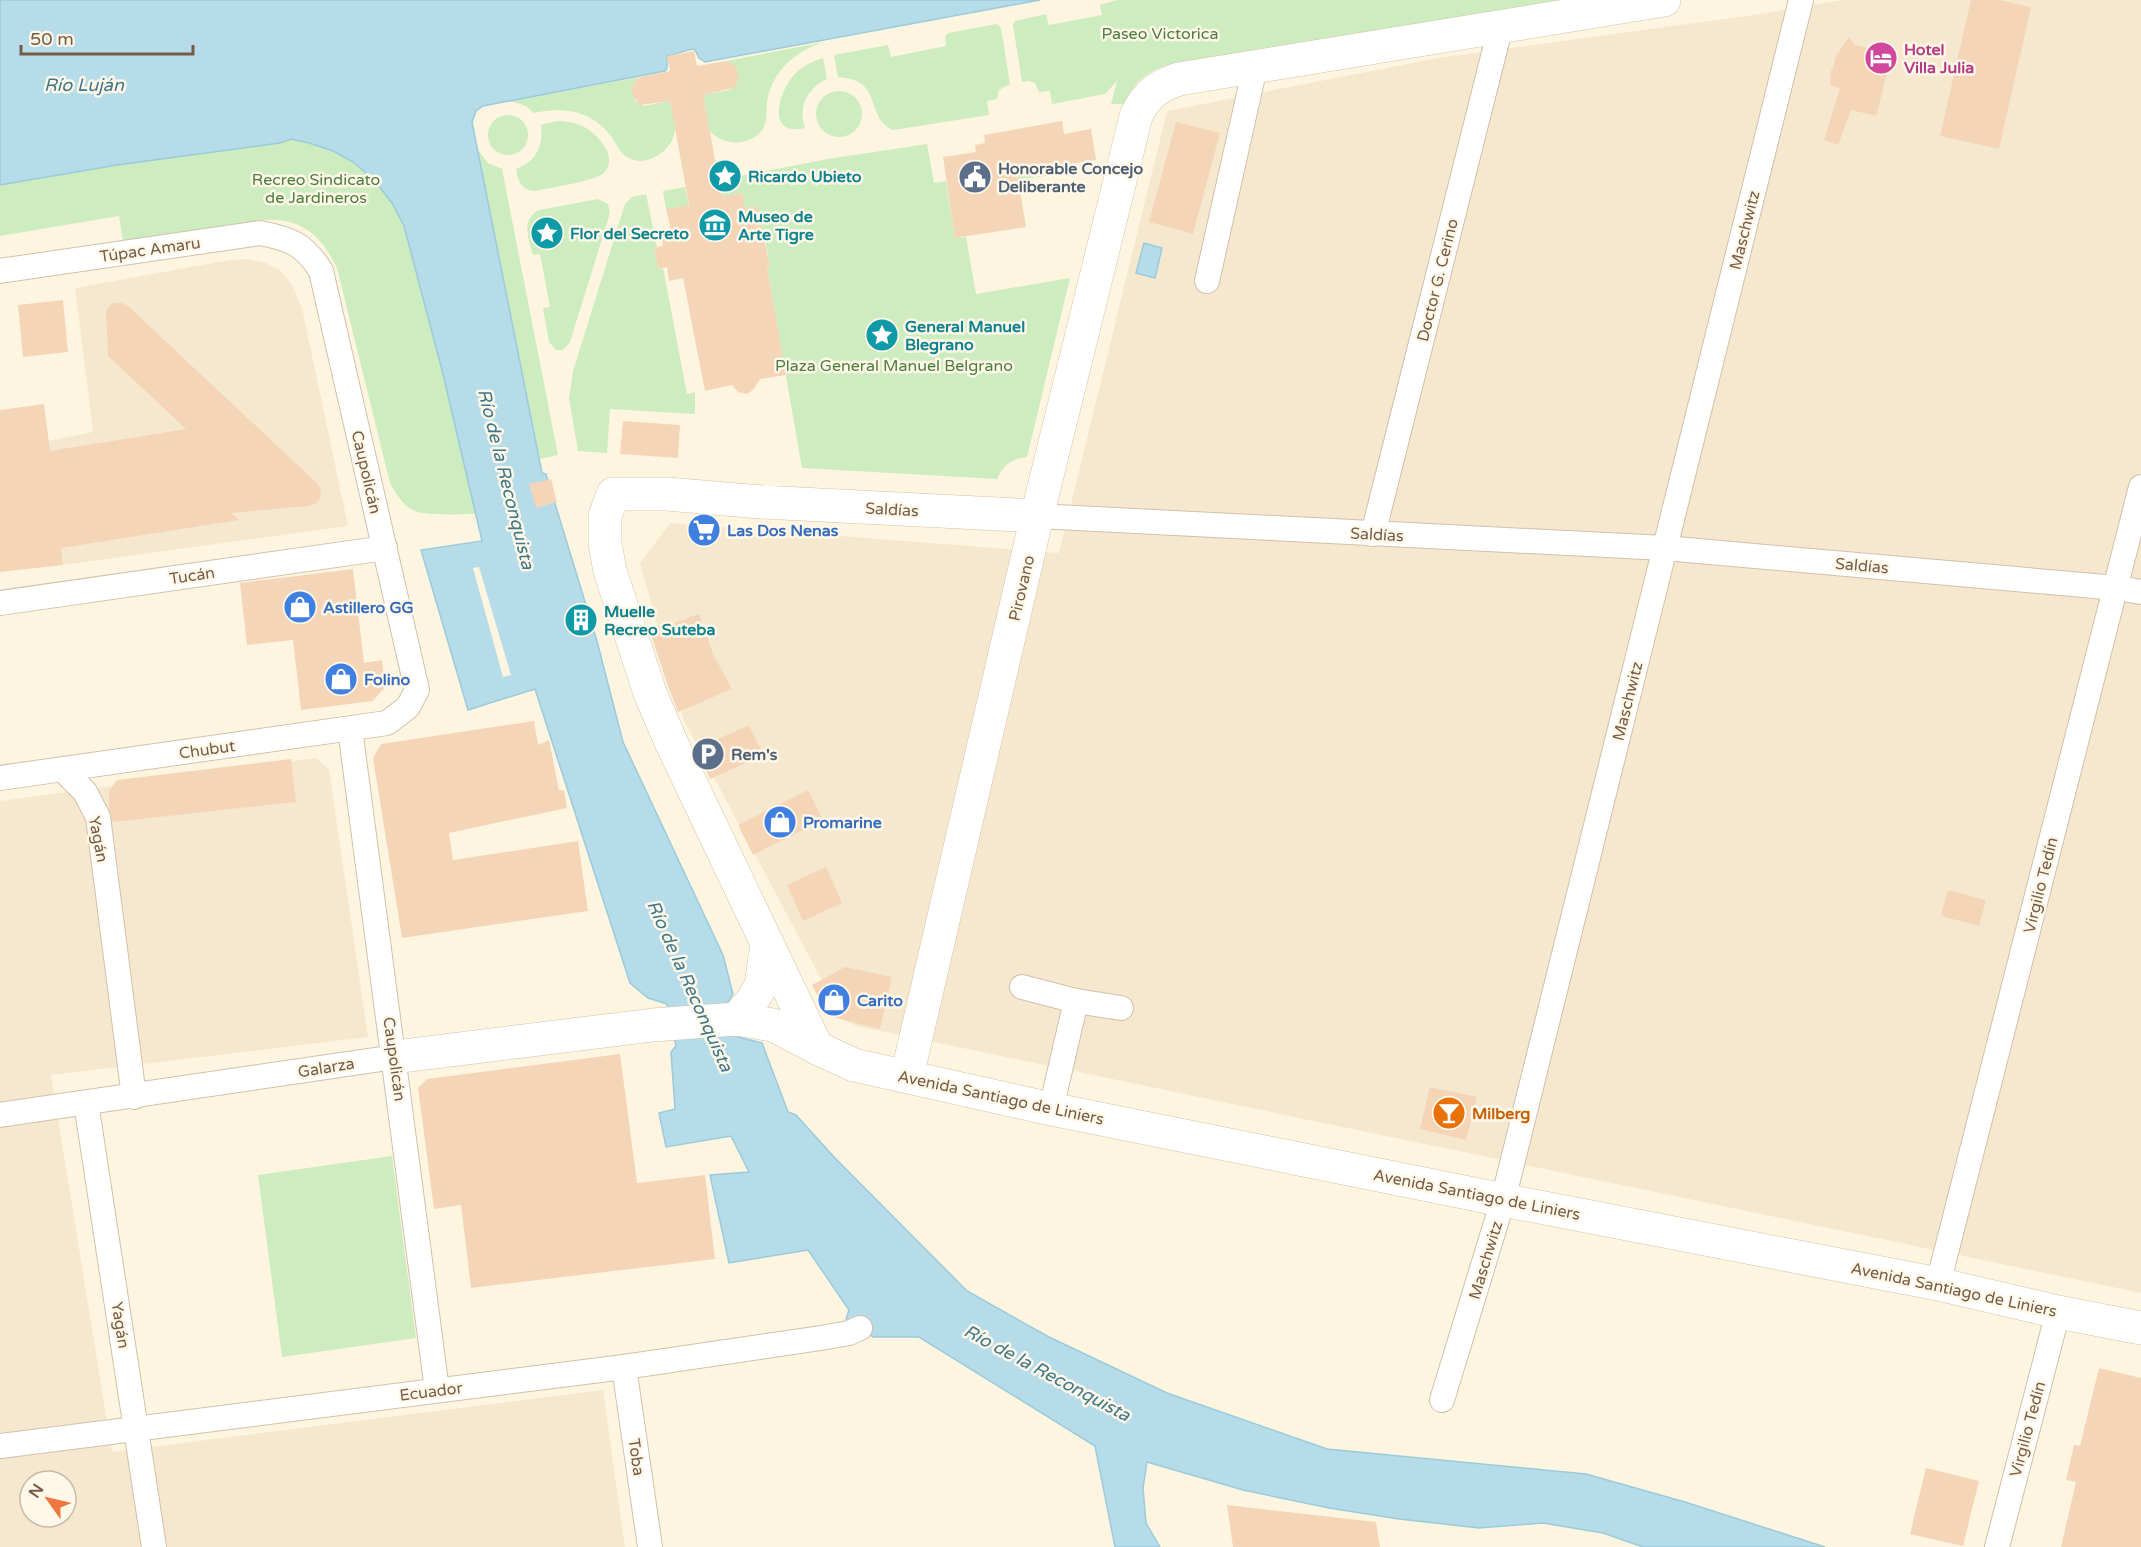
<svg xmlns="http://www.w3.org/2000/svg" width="2141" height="1547" font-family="'Varela Round',sans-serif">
<rect width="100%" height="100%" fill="#fef5e1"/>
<!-- residential -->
<g fill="#f6e8cf" fill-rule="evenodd">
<path d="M1842 0H2141V1293L857 1026 843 1020 684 721 640 563 670 523 1059 553 1167 111 1438 58 1753 15Z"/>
<path d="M246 259 266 263 280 270 292 285 302 308 348 526 63 565 48 441 93 432 75 288 230 260Z"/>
<path d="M316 758 329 769 368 1037 51 1075 112 1452 603 1390 625 1547H0V801ZM30 1481H66V1517H30Z"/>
</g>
<!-- green -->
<g fill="#cdecbf">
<path d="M1117 0H1584L1165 66C1145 72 1132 84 1124 104H1111L1117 81 1105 94 1052 104 1050 91 1039 92 1035 83 1029 81 1022 82 1013 25 1015 21 1046 14 1049 25 1102 15 1100 5Z"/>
<path d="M997 24 1001 28 1010 84 999 90 997 99 987 101 989 115 893 130C864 117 885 80 838 77L834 55 888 45 891 57 946 46 945 36 948 33Z"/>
<path d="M824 42C795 51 771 72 767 103 766 112 768 122 762 130 750 147 721 146 709 130L703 95 730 90 738 81 735 66 726 61Z"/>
<path d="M823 58 827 79C807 88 798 107 805 128 766 137 778 93 794 75 802 66 811 62 823 58Z"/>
<path d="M641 77 636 80 632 87 635 101 644 106 670 101C672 110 675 120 675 129 675 148 649 167 631 159 619 154 617 144 610 135 591 110 562 107 534 113L526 106 510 101Z"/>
<circle cx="839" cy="114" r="23"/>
<circle cx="508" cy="135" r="20"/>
<path d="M557 121C565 121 572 122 580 125 595 131 620 156 604 173 595 181 549 188 535 191 521 190 518 181 516 169 536 162 544 145 541 125Z"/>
<path d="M291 139C335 148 367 165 392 203 410 231 414 266 423 298 442 370 459 442 477 514 462 514 426 516 415 511 403 506 396 494 390 483L337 268C327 248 315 230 293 223 269 215 239 224 214 228 184 233 153 237 123 242L119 216 0 236V185L117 165 280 143Z"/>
<path d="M927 144 934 183 946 181 955 238 966 237 976 294 1070 278 1027 457C1011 459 1004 464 997 479L802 468 767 267H770L765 240H763L756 206 745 209 742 193 733 195 724 209 719 180 828 159Z"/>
<path d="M478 150 488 163 502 169 558 455 540 459 498 261Z"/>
<path d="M1057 166 1058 174 1018 180 1017 172Z"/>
<path d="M685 187 691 216 666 209 663 191Z"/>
<path d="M646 194 657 247 654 248 658 269 663 268 687 394 695 392V414L610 409 607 453 578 451 569 398 573 371 625 204 632 197Z"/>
<path d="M598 199 608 204 610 213 570 342 563 350H556L549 342 543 308 550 307 540 254 533 255C529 239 520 220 539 210Z"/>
<path d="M392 1156 416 1338 282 1357 258 1175Z"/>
</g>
<!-- water -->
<g fill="#b5dce8" stroke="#9acbdb" stroke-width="1.5">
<path d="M0 0H1040L705 62 699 58 695 50 692 49 667 56V68L665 71 483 106 476 111 472 122 542 473 546 474 597 641 623 742 723 955 733 994 727 1004 738 1037 762 1043 788 1112 796 1115 834 1157 967 1291 1049 1337 1167 1393 1327 1449 1586 1474 1685 1502 1825 1547H1643L1603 1533 1543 1523 1479 1528 1399 1519 1329 1508 1243 1490 1147 1462 1143 1488 1146 1523 1160 1547H1115L1095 1446 919 1337H873L846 1319 849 1310 808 1250 729 1263 710 1175 749 1172 731 1136 666 1147 659 1113 675 1109 671 1052 676 1046 667 1004 648 998 630 983 535 689 468 710 421 550 482 541 443 374 404 226 392 203 374 180 353 162 333 151 309 143 291 139 280 143 117 165 0 185Z"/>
<path d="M1144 243 1162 248 1155 278 1136 273Z"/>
</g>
<!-- pier -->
<path fill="#fef5e1" d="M479 567 511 675 503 677 473 568Z"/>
<!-- building -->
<g fill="#f5d5b7">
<path d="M1971 0H1999L2031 7 1999 149 1940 136Z"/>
<path d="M1849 37 1855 45 1892 54 1876 116 1851 110 1838 145 1824 140 1840 88 1830 85 1831 70 1833 68 1836 56Z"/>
<path d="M694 51 697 66 726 61 732 63 737 69 739 77 734 88 703 95 722 197 742 193 745 209 757 206 770 267H767L786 375 760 379 753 390 747 394 738 392 732 385 705 391 683 278 669 281 667 267 658 269 654 248 663 246 661 237 672 235 666 209 689 205 670 101 640 105 633 97 632 87 636 80 641 77 670 71 667 56Z"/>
<path d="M1062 121 1064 134 1091 129 1096 160 1017 172 1026 227 955 238 943 157 976 152 975 145 985 143 984 135Z"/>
<path d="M1176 122 1220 133 1193 234 1149 222Z"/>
<path d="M63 300 68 352 23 357 18 305Z"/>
<path d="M113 303H122L129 307 318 484 321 489 320 498 316 504 308 506 231 513 239 520 61 548 63 565 0 572V410L44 404 50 451 186 429 108 356 106 310Z"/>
<path d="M623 421 680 425 678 458 620 454Z"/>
<path d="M551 479 557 502 536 508 529 484Z"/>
<path d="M353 569 364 663 382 660 385 687 373 701 301 710 293 640 247 645 240 583Z"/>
<path d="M589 606 595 629 573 634 567 611Z"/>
<path d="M699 614 713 654 732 689 678 712 668 686 648 626 663 627Z"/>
<path d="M534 721 538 745 549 740 559 790H564L567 808 449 833 453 860 578 841 588 911 402 938 373 758 381 744Z"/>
<path d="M749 725 763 755 710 779 696 749Z"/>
<path d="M291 759 296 802 113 822 109 808V791L117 780Z"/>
<path d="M808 790 823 820 753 855 738 825Z"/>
<path d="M826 867 842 903 803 921 787 885Z"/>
<path d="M1948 890 1986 900 1979 926 1941 916Z"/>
<path d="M845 967 892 977 880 1029 828 1016 812 985Z"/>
<path d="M620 1054 637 1183 705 1175 715 1259 471 1288 461 1205 434 1209 418 1088 427 1079Z"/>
<path d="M1430 1087 1477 1097 1466 1140 1420 1129Z"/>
<path d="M2099 1368 2141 1378V1547H2061L2076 1482 2066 1480 2074 1445 2080 1446Z"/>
<path d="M1926 1468 1979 1481 1963 1546 1910 1534Z"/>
<path d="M1227 1505 1376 1522 1380 1547H1233Z"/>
</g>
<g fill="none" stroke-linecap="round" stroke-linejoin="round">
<defs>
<g id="street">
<path d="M0 271 260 233C291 239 304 244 321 271L417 690 408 707 387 723 0 778"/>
<path d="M1207 281 1255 67"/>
<path d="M1037 516 1665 548 2117 588 2141 592"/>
<path d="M1373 534 1501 25"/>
<path d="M0 603 385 548"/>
<path d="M350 729 437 1390"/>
<path d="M63 770 85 792 98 817 134 1097"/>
<path d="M1022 987 1076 1001 1121 1008"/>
<path d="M86 1103 154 1547"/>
<path d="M1051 1109 1076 1001"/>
<path d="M0 1115 395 1057"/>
<path d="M1938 1284 2141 487"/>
<path d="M624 1367 650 1547"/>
<path d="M1442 1400 1503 1200 1801 0"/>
<path d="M0 1446 624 1367 821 1338 849 1333 860 1328"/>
<path d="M1997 1547 2058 1312"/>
</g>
<g id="secondary">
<path d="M736 1019 750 1004 761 986 767 943"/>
<path d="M817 1048 671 742 650 693 610 571 605 544V516L613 494H667L761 502 1037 516"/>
<path d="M395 1057 653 1025 736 1019 773 1025 817 1048 854 1065 1051 1109 1503 1200 1938 1284 2058 1312 2141 1328"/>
<path d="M907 1076 1037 516 1136 116C1146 95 1157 86 1179 79L1664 0"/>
</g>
</defs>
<!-- street casing -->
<use href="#street" stroke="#d1c0aa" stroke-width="26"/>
<!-- secondary casing -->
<use href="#secondary" stroke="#d5c0a7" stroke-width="34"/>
<!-- street -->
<use href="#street" stroke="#fff" stroke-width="24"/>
<!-- secondary -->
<use href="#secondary" stroke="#fff" stroke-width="33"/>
</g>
<!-- icons -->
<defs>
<symbol id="hotel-disc" viewBox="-11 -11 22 22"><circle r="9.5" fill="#d1479c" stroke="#fff8e9"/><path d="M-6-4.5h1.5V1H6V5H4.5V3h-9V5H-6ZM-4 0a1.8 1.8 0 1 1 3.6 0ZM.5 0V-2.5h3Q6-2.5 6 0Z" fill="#fff"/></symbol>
<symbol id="sight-disc" viewBox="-11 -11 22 22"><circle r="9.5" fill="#0f9aa8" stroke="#fff8e9"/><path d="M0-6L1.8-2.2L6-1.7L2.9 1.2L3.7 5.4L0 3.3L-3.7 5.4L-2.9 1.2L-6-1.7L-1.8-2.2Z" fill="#fff"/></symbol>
<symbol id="civic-disc" viewBox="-11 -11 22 22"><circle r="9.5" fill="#5c6f8a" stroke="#fff8e9"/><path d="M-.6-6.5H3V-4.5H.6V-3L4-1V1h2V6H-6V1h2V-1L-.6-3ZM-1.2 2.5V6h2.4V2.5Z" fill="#fff"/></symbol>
<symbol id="museum-disc" viewBox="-11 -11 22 22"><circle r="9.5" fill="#0f9aa8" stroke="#fff8e9"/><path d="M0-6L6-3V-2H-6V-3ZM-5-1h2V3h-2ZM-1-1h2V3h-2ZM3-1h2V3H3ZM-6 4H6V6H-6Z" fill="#fff"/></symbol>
<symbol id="supermarket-disc" viewBox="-11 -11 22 22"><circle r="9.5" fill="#3f7fe0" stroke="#fff8e9"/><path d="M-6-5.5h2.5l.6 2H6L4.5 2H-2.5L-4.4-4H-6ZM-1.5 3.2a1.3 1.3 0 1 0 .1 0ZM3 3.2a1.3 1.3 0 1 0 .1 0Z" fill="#fff"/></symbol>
<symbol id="shop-disc" viewBox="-11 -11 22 22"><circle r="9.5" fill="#3f7fe0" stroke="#fff8e9"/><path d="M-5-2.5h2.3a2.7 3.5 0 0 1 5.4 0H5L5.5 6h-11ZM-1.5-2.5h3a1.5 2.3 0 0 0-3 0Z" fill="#fff"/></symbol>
<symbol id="building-disc" viewBox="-11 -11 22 22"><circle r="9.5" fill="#0f9aa8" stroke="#fff8e9"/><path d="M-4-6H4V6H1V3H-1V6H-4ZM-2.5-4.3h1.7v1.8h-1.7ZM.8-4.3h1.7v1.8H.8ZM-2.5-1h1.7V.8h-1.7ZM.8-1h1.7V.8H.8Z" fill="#fff"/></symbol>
<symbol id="parking-disc" viewBox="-11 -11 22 22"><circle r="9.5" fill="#5c6f8a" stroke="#fff8e9"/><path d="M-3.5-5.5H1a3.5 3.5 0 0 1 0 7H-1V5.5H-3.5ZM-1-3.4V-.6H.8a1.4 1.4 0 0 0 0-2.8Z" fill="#fff"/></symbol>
<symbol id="bar-disc" viewBox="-11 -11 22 22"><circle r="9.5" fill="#e8710a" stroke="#fff8e9"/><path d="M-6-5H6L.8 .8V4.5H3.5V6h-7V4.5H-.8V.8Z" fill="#fff"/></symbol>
</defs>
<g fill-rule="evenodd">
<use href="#hotel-disc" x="1862" y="39" width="38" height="38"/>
<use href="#sight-disc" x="706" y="157" width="38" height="38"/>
<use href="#civic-disc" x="956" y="158" width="38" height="38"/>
<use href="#museum-disc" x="696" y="206" width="38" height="38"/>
<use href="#sight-disc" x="528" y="214" width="38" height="38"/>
<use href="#sight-disc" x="863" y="316" width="38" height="38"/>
<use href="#supermarket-disc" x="685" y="511" width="38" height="38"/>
<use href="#shop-disc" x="281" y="588" width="38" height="38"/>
<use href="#building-disc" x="562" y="601" width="38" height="38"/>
<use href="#shop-disc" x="322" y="660" width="38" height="38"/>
<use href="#parking-disc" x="689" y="735" width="38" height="38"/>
<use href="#shop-disc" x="761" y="803" width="38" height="38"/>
<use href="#shop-disc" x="815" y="981" width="38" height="38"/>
<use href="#bar-disc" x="1430" y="1094" width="38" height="38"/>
</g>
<g text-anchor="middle" stroke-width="5" stroke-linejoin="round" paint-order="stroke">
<!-- park labels -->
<g font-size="16" fill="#4b7d3e" stroke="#fff8e9">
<text x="1160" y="39">Paseo Victorica</text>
<text x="316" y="185">Recreo Sindicato<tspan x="316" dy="18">de Jardineros</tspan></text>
<text x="894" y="371">Plaza General Manuel Belgrano</text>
</g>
<!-- hotel labels -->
<g font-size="16" font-weight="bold" fill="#b23c85" stroke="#fff8e9" text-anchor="start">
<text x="1904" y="55">Hotel<tspan x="1904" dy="18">Villa Julia</tspan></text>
</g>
<!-- service labels -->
<g font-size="16" font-weight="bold" fill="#4e5e75" stroke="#fff8e9" text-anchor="start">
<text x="998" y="174">Honorable Concejo<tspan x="998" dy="18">Deliberante</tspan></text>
<text x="731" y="760">Rem's</text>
</g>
<!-- culture labels -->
<g font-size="16" font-weight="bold" fill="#0d838f" stroke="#fff8e9" text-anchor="start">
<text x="748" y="182">Ricardo Ubieto</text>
<text x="738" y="222">Museo de<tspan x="738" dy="18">Arte Tigre</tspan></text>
<text x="570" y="239">Flor del Secreto</text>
<text x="905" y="332">General Manuel<tspan x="905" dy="18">Blegrano</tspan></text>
<text x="604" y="617">Muelle<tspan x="604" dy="18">Recreo Suteba</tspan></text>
</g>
<!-- street labels -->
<g font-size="16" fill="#765c46" stroke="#fff8e9">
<text transform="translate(1744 230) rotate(-76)" y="6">Maschwitz</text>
<text transform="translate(150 249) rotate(-8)" y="6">Túpac Amaru</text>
<text transform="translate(1437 280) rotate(-76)" y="6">Doctor G. Cerino</text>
<text transform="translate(367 472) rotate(77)" y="6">Caupolicán</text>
<text transform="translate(892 509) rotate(3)" y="6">Saldías</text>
<text transform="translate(1377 534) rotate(3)" y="6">Saldías</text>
<text transform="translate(1862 565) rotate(5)" y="6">Saldías</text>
<text transform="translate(192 575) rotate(-8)" y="6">Tucán</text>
<text transform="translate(1021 588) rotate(-77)" y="6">Pirovano</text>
<text transform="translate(1627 701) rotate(-76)" y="6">Maschwitz</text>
<text transform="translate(207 749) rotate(-8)" y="6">Chubut</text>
<text transform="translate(99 839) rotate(79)" y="6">Yagán</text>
<text transform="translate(2040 885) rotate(-76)" y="6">Virgilio Tedín</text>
<text transform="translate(395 1059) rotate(82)" y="6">Caupolicán</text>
<text transform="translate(326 1067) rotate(-9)" y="6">Galarza</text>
<text transform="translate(1001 1097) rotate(12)" y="6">Avenida Santiago de Liniers</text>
<text transform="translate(1477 1194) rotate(11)" y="6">Avenida Santiago de Liniers</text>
<text transform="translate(1485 1260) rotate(-73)" y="6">Maschwitz</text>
<text transform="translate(1954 1289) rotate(12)" y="6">Avenida Santiago de Liniers</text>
<text transform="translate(121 1325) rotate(81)" y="6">Yagán</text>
<text transform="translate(431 1391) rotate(-7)" y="6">Ecuador</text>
<text transform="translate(2027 1429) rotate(-75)" y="6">Virgilio Tedín</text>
<text transform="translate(637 1457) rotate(82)" y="6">Toba</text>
</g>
<!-- shop labels -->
<g font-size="16" font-weight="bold" fill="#366cbe" stroke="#fff8e9" text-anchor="start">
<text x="727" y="536">Las Dos Nenas</text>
<text x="323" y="613">Astillero GG</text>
<text x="364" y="685">Folino</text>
<text x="803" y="828">Promarine</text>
<text x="857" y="1006">Carito</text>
</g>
<!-- food labels -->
<g font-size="16" font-weight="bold" fill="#c56008" stroke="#fff8e9" text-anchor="start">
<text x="1472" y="1119">Milberg</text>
</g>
<!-- water labels -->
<g font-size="18" font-style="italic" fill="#3f788b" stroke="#fff8e9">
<text x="84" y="91">Río Luján</text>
<text transform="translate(506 479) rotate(76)" y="6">Río de la Reconquista</text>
<text transform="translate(690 986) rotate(66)" y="6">Río de la Reconquista</text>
<text transform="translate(1047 1373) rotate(28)" y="6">Río de la Reconquista</text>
</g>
</g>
<!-- north arrow -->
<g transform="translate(48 1499) rotate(304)"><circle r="28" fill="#fff8e9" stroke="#c8baa8" stroke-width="1.5"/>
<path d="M0-4.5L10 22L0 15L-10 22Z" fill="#ef763e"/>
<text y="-9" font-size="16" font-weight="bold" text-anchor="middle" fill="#765c46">N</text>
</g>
<!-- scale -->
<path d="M21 45v9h172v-9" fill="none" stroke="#765c46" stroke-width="3"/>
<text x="30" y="45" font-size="18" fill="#765c46" stroke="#fff8e9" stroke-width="4.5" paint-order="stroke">50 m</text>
</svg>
